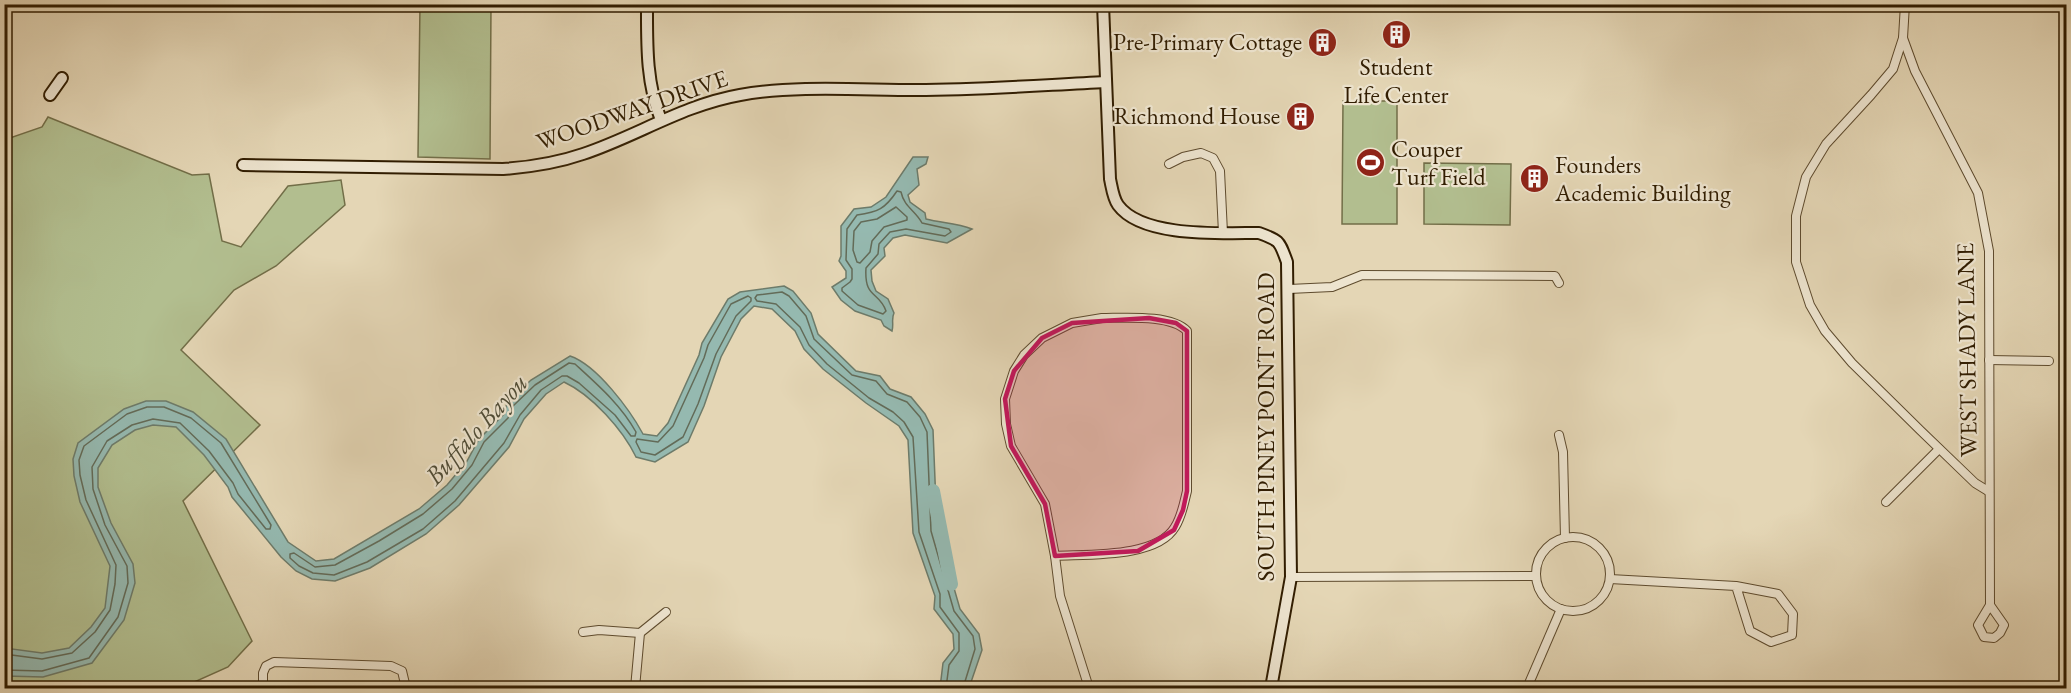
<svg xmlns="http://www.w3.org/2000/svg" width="2071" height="693" font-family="'EB Garamond',serif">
<rect width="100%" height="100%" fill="#e4d6b5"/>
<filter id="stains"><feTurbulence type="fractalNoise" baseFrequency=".00333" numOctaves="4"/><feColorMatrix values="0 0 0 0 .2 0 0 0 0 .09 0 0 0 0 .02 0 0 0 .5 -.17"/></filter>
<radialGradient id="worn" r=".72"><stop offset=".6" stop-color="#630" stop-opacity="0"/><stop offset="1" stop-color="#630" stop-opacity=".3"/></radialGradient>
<!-- green -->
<g fill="#b2be8f" stroke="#726e48" stroke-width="1.5">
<path d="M420 5H491L490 159 418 157Z"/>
<path d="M1343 101H1397V224H1342Z"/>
<path d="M48 117 192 175 209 174 222 241 241 247 288 186 341 180 345 205 276 266 234 290 181 350 260 425 183 501 252 641 228 667 181 688H5L4 140 42 127Z"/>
<path d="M1424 163 1511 164 1510 225 1424 224Z"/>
</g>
<!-- water -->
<g fill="#95b9b0" stroke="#6d7b6a" stroke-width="1.5">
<path d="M913 157H928L926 164 917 169 919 185 908 195 910 202 925 213 926 219C942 223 957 223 972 229L947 243 905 235 893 238 884 248 885 256 871 270 872 281 876 291 888 299 894 313C891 319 894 324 892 331L884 326 881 320 855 311 841 300 832 287 846 278V271L839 261 841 256V226L854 209 871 207 886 197Z"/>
<path d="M784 286 793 291 811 313 818 334 856 371 880 376 890 389 911 397 925 414 933 430 937 529 960 609 979 634 982 650 969 688H940L943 663 954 649 953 634 934 609 935 596 913 533 908 440 899 426 866 403 823 369 804 349 795 331 772 309 754 306 741 319 721 357 704 406 688 442 655 462 636 457C623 430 592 395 564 382L546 394 524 419 509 447 459 505 426 534 370 568 335 581 312 579 296 571 281 557 232 497 228 487 204 455 176 427 153 425 135 430 112 445 98 468V487L111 523 133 564 135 583 124 620 92 663 43 677 5 676V648L42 653 69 648 91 627 105 608 110 566 80 502 74 476 73 459 78 443 124 409 146 401H166L193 412 226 439 288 542 316 561 334 559 419 509 447 485 467 461 479 439 504 414 507 403 531 380 570 356C597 365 630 410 643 434L657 436 668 423 699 355 702 343 728 299 740 292Z"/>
</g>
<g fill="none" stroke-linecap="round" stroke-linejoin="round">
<!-- shore -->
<g stroke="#636b58" stroke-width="1.5">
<path d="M897 191 901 192C904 207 916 211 922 223L949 229 951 232 945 236 906 229 890 232 879 244 878 254 866 268C864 299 879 291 886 311L883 314 858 305 842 291V288L850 282 852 279V269L846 260 847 229 857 215C878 212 885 209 897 191Z"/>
<path d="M896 207 907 217V220L884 227 872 241 870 252 860 263 857 262 853 250 854 231 861 222 877 219Z"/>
<path d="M748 296 751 298V301L736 316 716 354 698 404 683 437 655 455 641 452 636 442 637 439 658 442 673 426 704 358 708 345 731 304Z"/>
<path d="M569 363 575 364C598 385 621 405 636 432L635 436H631L615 415 579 383 567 376H562L541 390 520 415 504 443 455 501 423 529 367 562 334 575 313 573 299 566 290 558V554L294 553 315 567 335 565 379 541 423 514 452 489 472 465 484 442 508 418 513 406 535 385Z"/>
<path d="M4 654 42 659 72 653 95 632 110 610 115 584 116 565 86 500 80 475 79 460 84 446 127 414 147 407H164L191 418 221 443 271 525 270 529H266L238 494 233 483 209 451 180 423 153 419 132 425 107 441 92 467 93 489 105 525 127 566 128 583 118 617 89 658 42 671 4 670"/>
<path d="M946 688 949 665 959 651V633L940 607V594L919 532 913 437 904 422 893 412 869 398 827 364 809 345 800 327 776 304 757 301 755 298 757 295 782 292 789 296 806 316 814 339 852 375 876 381 887 394 907 402 920 417 927 432 931 531 954 611 973 636 975 649 963 688"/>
</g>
<!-- river -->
<path stroke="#95b9b0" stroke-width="14" d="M933 491 951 584"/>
<defs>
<g id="street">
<path d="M1905 4 1903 38 1915 71 1978 193 1989 251 1990 605 1978 625 1984 637 1994 638 2000 633 2004 625 1990 605"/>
<path d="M1903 38 1893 69 1871 95 1826 144 1806 177 1796 216V262L1810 305 1825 331 1852 363 1921 431 1975 483 1988 491"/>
<path d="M1169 164 1183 157 1201 153 1213 158 1220 171 1223 233"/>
<path d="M1289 289 1332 287 1362 275 1555 276 1559 283"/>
<path d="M1102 318C1124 318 1171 314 1187 331V491C1184 503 1182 516 1175 527 1157 558 1088 554 1055 556L1045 504 1011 446 1006 424 1005 399 1014 371 1024 355 1042 338 1072 323Z"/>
<path d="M1989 360 2049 361"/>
<path d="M1559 435 1563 452 1565 538"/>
<path d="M1886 502 1939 449"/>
<circle cx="1573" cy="574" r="37"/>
<path d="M1055 556 1060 596 1089 688"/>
<path d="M1291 577 1536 576"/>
<path d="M1610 579 1736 586 1750 631 1771 642 1792 635 1793 614 1778 594 1736 586"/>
<path d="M583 632 599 630 640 633"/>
<path d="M263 688V673L266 666 274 662 391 666 402 671 406 688"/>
<path d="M635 688 640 633 666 612"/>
<path d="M1527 688 1561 609"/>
</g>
<g id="secondary">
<path d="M647 4C647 44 646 83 661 120"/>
<path d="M1103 4 1110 179C1112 188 1113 198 1118 205 1142 238 1222 233 1259 233 1281 241 1279 241 1287 262L1291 577 1271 688"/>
<path d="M50 95 62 78"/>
<path d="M243 165 503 169C531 167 557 163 583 154 637 136 683 105 740 95 794 85 861 90 916 90 980 90 1043 85 1106 82"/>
</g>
</defs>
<!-- street casing -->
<use href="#street" stroke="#5e4b2e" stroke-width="10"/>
<!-- secondary casing -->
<use href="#secondary" stroke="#311d01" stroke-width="14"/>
<!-- street -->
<use href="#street" stroke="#ede4cf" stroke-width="8"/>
<!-- secondary -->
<use href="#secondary" stroke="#ede4cf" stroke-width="10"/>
</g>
<!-- marked area -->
<path fill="#c2185b" fill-opacity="0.2" stroke="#c2185b" stroke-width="4.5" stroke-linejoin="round" d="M1149 318 1176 323 1187 331V491L1183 510 1174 530 1138 551 1055 556 1045 504 1011 446 1005 399 1014 371 1042 338 1072 323Z"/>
<!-- icons -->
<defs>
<symbol id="building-disc" viewBox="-11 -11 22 22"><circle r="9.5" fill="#8f2418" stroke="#ede4cf"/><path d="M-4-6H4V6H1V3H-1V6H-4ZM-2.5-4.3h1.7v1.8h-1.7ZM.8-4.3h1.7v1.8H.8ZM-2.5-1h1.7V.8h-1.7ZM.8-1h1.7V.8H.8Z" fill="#fff"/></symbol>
<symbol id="stadium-disc" viewBox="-11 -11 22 22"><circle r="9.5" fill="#8f2418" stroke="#ede4cf"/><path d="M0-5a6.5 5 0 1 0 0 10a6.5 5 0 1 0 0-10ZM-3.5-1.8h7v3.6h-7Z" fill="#fff"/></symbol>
</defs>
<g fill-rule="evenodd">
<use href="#building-disc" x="1380" y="18" width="33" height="33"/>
<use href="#building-disc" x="1306" y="26" width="33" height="33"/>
<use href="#building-disc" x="1284" y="100" width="33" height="33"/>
<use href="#stadium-disc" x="1354" y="146" width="33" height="33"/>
<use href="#building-disc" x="1518" y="162" width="33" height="33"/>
</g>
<g text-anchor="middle" stroke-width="4.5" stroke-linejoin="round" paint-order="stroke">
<!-- poi labels -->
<g font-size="24" fill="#311d01" stroke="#ede4cf" text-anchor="end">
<text x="1302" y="50">Pre-Primary Cottage</text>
<text x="1396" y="75" text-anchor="middle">Student<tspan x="1396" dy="28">Life Center</tspan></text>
<text x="1280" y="124">Richmond House</text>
<text x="1391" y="157" text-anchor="start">Couper<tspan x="1391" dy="28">Turf Field</tspan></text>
<text x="1555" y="173" text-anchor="start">Founders<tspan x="1555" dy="28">Academic Building</tspan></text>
</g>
<!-- street labels -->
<g font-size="24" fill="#311d01" stroke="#ede4cf">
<text transform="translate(632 110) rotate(-19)" y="8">WOODWAY DRIVE</text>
<text transform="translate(1967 350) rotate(-91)" y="8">WEST SHADY LANE</text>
<text transform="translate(1266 427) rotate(-90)" y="8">SOUTH PINEY POINT ROAD</text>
</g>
<!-- water labels -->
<g font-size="26" font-style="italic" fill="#4f4c36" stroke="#ede4cf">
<text transform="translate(476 429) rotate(-48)" y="9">Buffalo Bayou</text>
</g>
</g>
<!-- margin -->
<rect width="2071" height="693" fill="none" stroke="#e4d6b5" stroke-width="24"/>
<rect x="6" y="6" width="2059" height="681" fill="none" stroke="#311d01" stroke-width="3"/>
<rect x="12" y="12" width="2047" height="669" fill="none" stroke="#311d01" stroke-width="1.5"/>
<rect width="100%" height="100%" filter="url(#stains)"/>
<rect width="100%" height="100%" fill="url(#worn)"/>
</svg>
